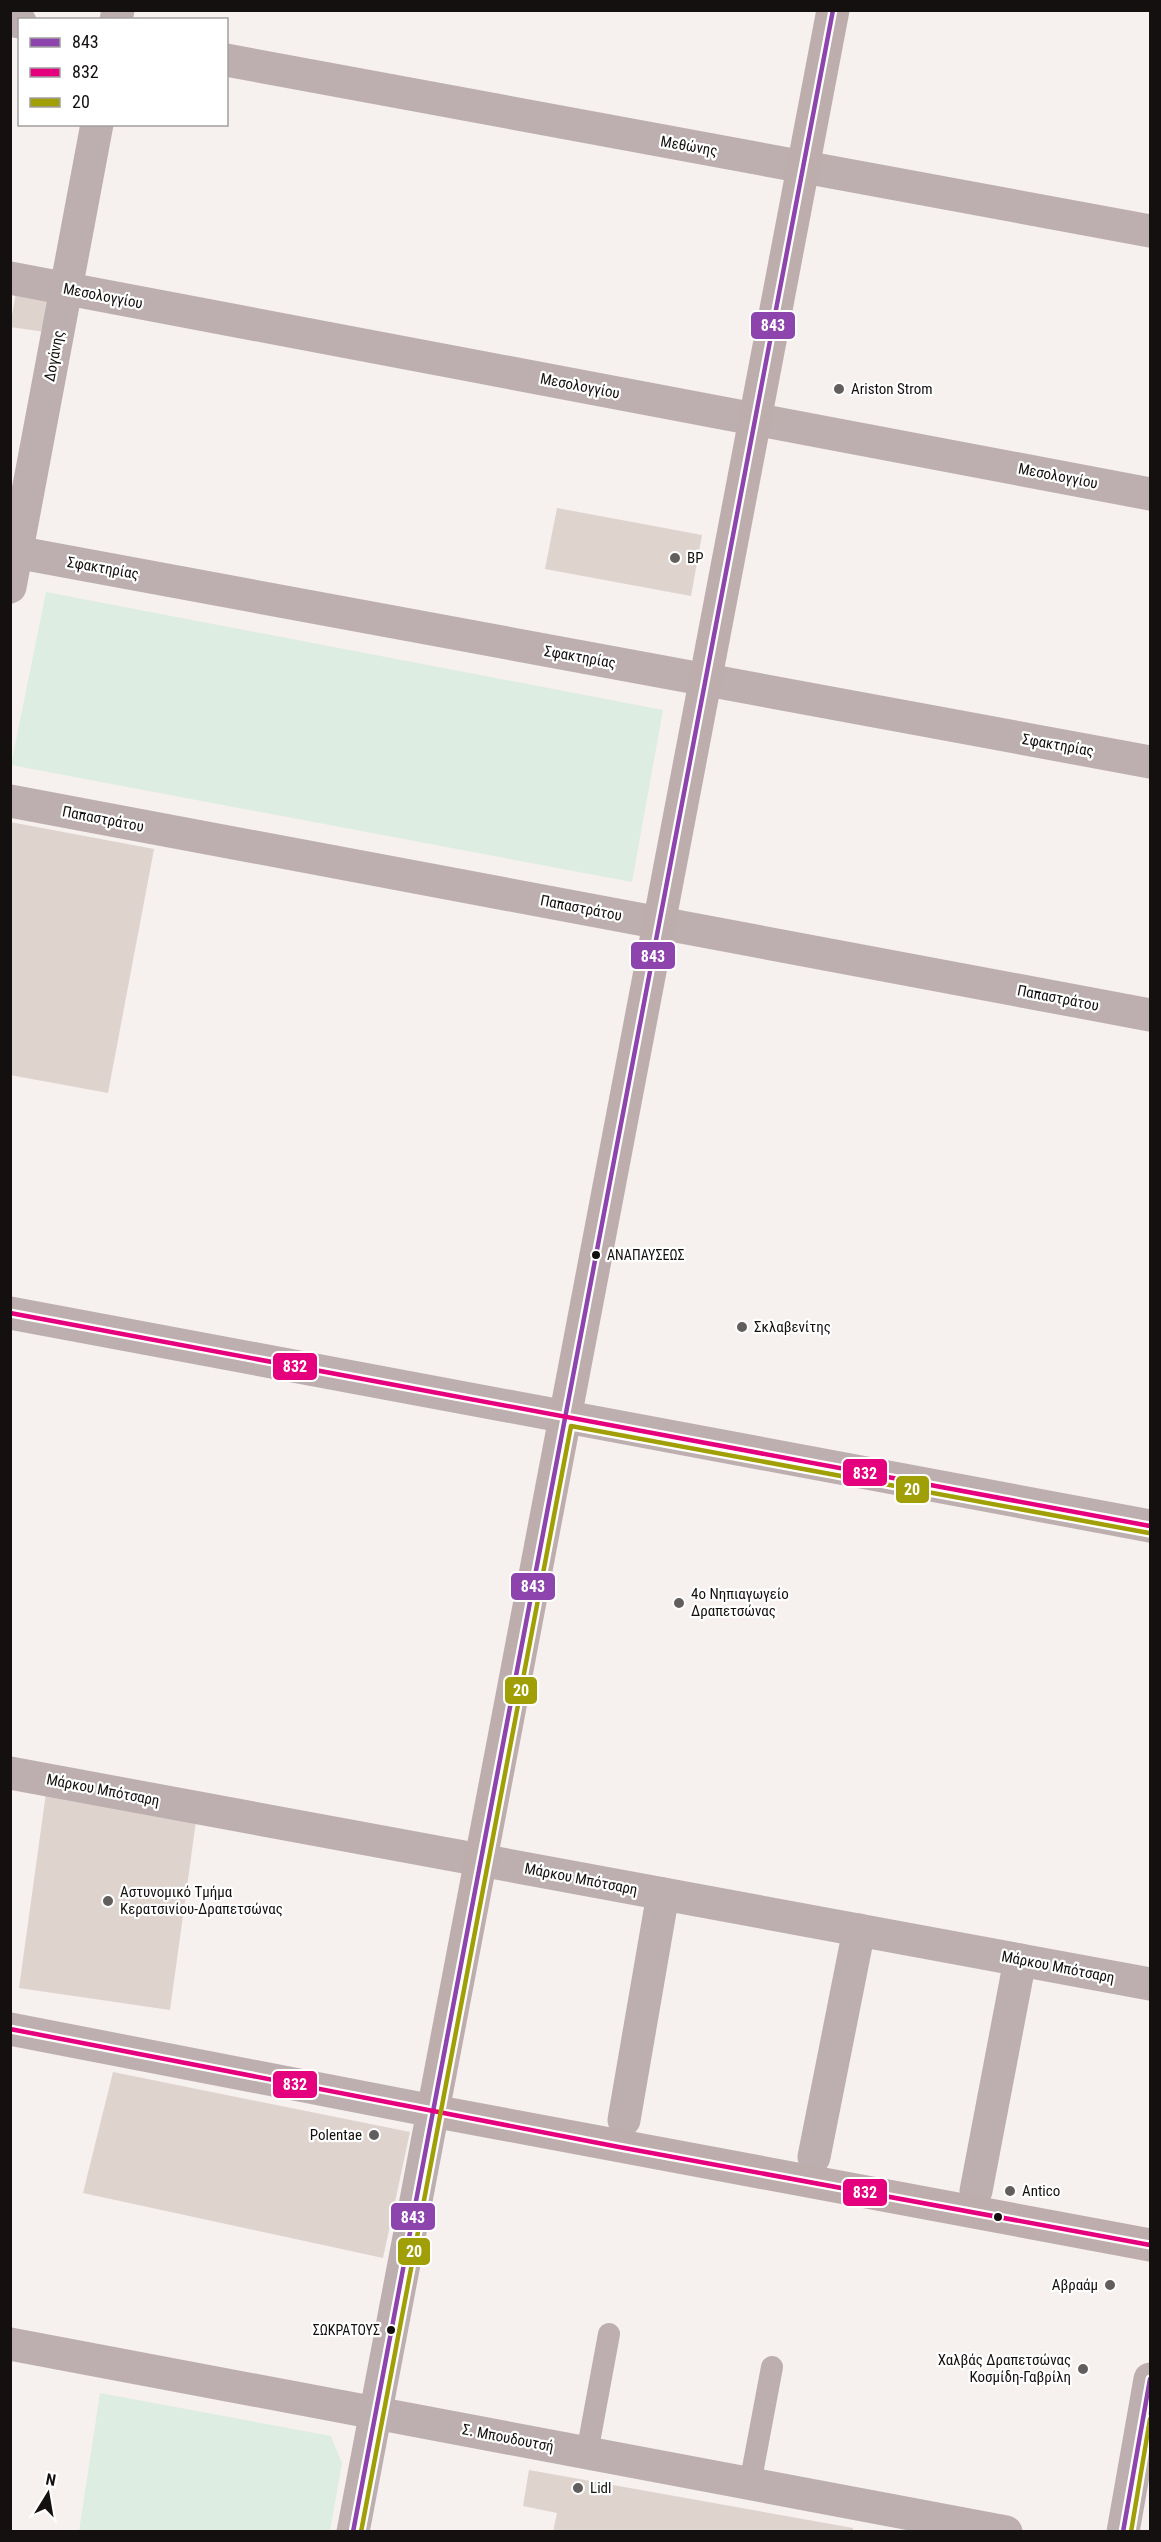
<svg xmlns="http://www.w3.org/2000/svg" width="1161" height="2542" font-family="'Roboto Condensed',sans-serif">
<rect width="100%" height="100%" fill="#f6f0ee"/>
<!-- green -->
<g fill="#deede2">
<path d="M46 592 663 710 632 882 11 765Z"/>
<path d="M100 2393 331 2436 342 2463 330 2531H79Z"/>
</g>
<!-- building -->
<g fill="#dfd3ce">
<path d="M17 287 52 293 45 332 10 327Z"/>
<path d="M557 508 702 535 691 596 545 569Z"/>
<path d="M10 822 154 849 108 1093 10 1075Z"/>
<path d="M46 1793 197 1814 170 2010 19 1988Z"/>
<path d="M113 2072 410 2132 383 2258 83 2193Z"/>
<path d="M529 2470 853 2528V2532H553L557 2513 523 2506Z"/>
</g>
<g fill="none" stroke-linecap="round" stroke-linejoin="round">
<!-- service -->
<g stroke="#bdafaf" stroke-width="22">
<path d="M587 2453 609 2334"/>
<path d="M750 2484 772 2367"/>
</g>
<!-- pedestrian -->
<g stroke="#bdafaf" stroke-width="33">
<path d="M624 2120 663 1894"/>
<path d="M814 2157 859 1930"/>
<path d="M976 2191 1020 1960"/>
</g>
<!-- minor -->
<g stroke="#bdafaf" stroke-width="33">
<path d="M10 20 20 22"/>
<path d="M116 20 118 10"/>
<path d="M226 60 1150 231"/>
<path d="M10 278 1150 494"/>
<path d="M10 551 1150 762"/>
<path d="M10 587 97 124"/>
<path d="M10 801 1150 1015"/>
<path d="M10 1313 1150 1526"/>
<path d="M10 1773 1150 1984"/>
<path d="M10 2029 433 2111"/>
<path d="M10 2344 1006 2532"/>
</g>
<!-- tertiary -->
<g stroke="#bdafaf" stroke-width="33">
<path d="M353 2532 433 2111"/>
<path d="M1123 2532 1150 2379"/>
</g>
<!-- secondary -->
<path stroke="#bdaead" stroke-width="33" d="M833 10 433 2111 1150 2245"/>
<defs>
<g id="bus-1">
<path d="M353 2532 833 10"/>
<path d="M1123 2532 1150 2379"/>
</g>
<g id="bus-2">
<path d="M10 1313 1150 1526"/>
<path d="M10 2029 619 2147 1150 2245"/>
</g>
<g id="bus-3">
<path d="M361 2532 571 1426 1149 1533"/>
<path d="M1131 2532 1150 2419"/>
</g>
</defs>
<!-- bus-1 casing -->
<use href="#bus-1" stroke="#fff" stroke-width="9"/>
<!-- bus-2 casing -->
<use href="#bus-2" stroke="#fff" stroke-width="9"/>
<!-- bus-3 casing -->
<use href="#bus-3" stroke="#fff" stroke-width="9"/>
<!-- bus-1 -->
<use href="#bus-1" stroke="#8e44ad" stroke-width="4.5"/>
<!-- bus-2 -->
<use href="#bus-2" stroke="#e5007d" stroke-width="4.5"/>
<!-- bus-3 -->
<use href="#bus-3" stroke="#a19f06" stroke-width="4.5"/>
</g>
<!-- markers -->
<g fill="#625e5d" stroke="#fff" stroke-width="2">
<circle cx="839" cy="389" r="6"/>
<circle cx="675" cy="558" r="6"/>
<circle cx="742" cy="1327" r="6"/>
<circle cx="679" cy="1603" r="6"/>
<circle cx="108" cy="1901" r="6"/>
<circle cx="374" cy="2135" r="6"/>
<circle cx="1010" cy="2191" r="6"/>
<circle cx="1110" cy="2285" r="6"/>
<circle cx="1083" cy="2369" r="6"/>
<circle cx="578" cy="2488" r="6"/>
</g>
<g fill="#13100f" stroke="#fff" stroke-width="2">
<circle cx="596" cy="1255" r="5"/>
<circle cx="998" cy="2217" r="5"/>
<circle cx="391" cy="2330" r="5"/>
</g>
<g text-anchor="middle" stroke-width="4.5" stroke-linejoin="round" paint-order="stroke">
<!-- bus labels -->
<g font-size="14" fill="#13100f" stroke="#fff" text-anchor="start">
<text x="607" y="1260">ΑΝΑΠΑΥΣΕΩΣ</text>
<text x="380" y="2335" text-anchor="end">ΣΩΚΡΑΤΟΥΣ</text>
</g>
<!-- street labels -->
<g font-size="15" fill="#13100f" stroke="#fff">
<text transform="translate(689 146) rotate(10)" y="5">Μεθώνης</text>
<text transform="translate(103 296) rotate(11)" y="5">Μεσολογγίου</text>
<text transform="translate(54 356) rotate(-79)" y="5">Δογάνης</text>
<text transform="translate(580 386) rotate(11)" y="5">Μεσολογγίου</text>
<text transform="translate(1058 476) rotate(11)" y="5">Μεσολογγίου</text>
<text transform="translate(103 568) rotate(10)" y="5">Σφακτηρίας</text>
<text transform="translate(580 657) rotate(10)" y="5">Σφακτηρίας</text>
<text transform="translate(1058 745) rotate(10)" y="5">Σφακτηρίας</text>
<text transform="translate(103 819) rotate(11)" y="5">Παπαστράτου</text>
<text transform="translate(581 908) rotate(11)" y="5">Παπαστράτου</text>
<text transform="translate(1058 998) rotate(11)" y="5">Παπαστράτου</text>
<text transform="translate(103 1790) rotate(11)" y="5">Μάρκου Μπότσαρη</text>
<text transform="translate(581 1879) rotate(11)" y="5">Μάρκου Μπότσαρη</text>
<text transform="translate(1058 1967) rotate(11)" y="5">Μάρκου Μπότσαρη</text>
<text transform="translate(508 2438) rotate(11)" y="5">Σ. Μπουδουτσή</text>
</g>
<!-- poi labels -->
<g font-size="15" fill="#13100f" stroke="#fff" text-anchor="start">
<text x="851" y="394">Ariston Strom</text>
<text x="687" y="563">BP</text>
<text x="754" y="1332">Σκλαβενίτης</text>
<text x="691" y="1599">4ο Νηπιαγωγείο<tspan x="691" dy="17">Δραπετσώνας</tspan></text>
<text x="120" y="1897">Αστυνομικό Τμήμα<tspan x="120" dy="17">Κερατσινίου-Δραπετσώνας</tspan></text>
<text x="362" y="2140" text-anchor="end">Polentae</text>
<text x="1022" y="2196">Antico</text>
<text x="1098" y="2290" text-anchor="end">Αβραάμ</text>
<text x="1071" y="2365" text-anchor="end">Χαλβάς Δραπετσώνας<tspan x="1071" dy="17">Κοσμίδη-Γαβρίλη</tspan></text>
<text x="590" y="2493">Lidl</text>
</g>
</g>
<g stroke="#fff" stroke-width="2">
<rect x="750" y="311" width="46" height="29" rx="6" fill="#8e44ad"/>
<rect x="630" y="941" width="46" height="29" rx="6" fill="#8e44ad"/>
<rect x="272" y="1352" width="46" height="29" rx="6" fill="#e5007d"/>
<rect x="842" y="1458" width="46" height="29" rx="6" fill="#e5007d"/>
<rect x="895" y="1475" width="35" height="29" rx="6" fill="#a19f06"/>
<rect x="510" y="1572" width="46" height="29" rx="6" fill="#8e44ad"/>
<rect x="504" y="1676" width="34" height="29" rx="6" fill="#a19f06"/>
<rect x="272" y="2070" width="46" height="29" rx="6" fill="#e5007d"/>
<rect x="842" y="2178" width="46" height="29" rx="6" fill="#e5007d"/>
<rect x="390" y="2202" width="46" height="29" rx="6" fill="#8e44ad"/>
<rect x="397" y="2237" width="34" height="29" rx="6" fill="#a19f06"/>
</g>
<g font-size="16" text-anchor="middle" font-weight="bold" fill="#fff">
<text x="773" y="331">843</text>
<text x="653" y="962">843</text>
<text x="295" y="1372">832</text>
<text x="865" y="1479">832</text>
<text x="912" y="1495">20</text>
<text x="533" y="1592">843</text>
<text x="521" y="1696">20</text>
<text x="295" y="2090">832</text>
<text x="865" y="2198">832</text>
<text x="413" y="2223">843</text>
<text x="414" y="2257">20</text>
</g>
<!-- border -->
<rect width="1161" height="2542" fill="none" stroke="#13100f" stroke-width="24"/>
<!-- legend -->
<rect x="18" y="18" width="210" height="108" fill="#ffffff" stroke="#a19f9f" stroke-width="1.5"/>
<rect x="30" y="38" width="30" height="9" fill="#8e44ad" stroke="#a19f9f" stroke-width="1.5"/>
<text x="72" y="48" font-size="18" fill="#13100f">843</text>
<rect x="30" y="68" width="30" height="9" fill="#e5007d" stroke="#a19f9f" stroke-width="1.5"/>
<text x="72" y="78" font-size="18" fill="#13100f">832</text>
<rect x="30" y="98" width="30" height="9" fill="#a19f06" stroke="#a19f9f" stroke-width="1.5"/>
<text x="72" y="108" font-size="18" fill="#13100f">20</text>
<!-- north arrow -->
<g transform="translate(48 2494) rotate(11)" stroke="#ffffff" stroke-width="4.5" paint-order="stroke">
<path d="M0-4.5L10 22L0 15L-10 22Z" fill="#13100f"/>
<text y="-9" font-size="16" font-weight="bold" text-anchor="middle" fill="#13100f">N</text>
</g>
</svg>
